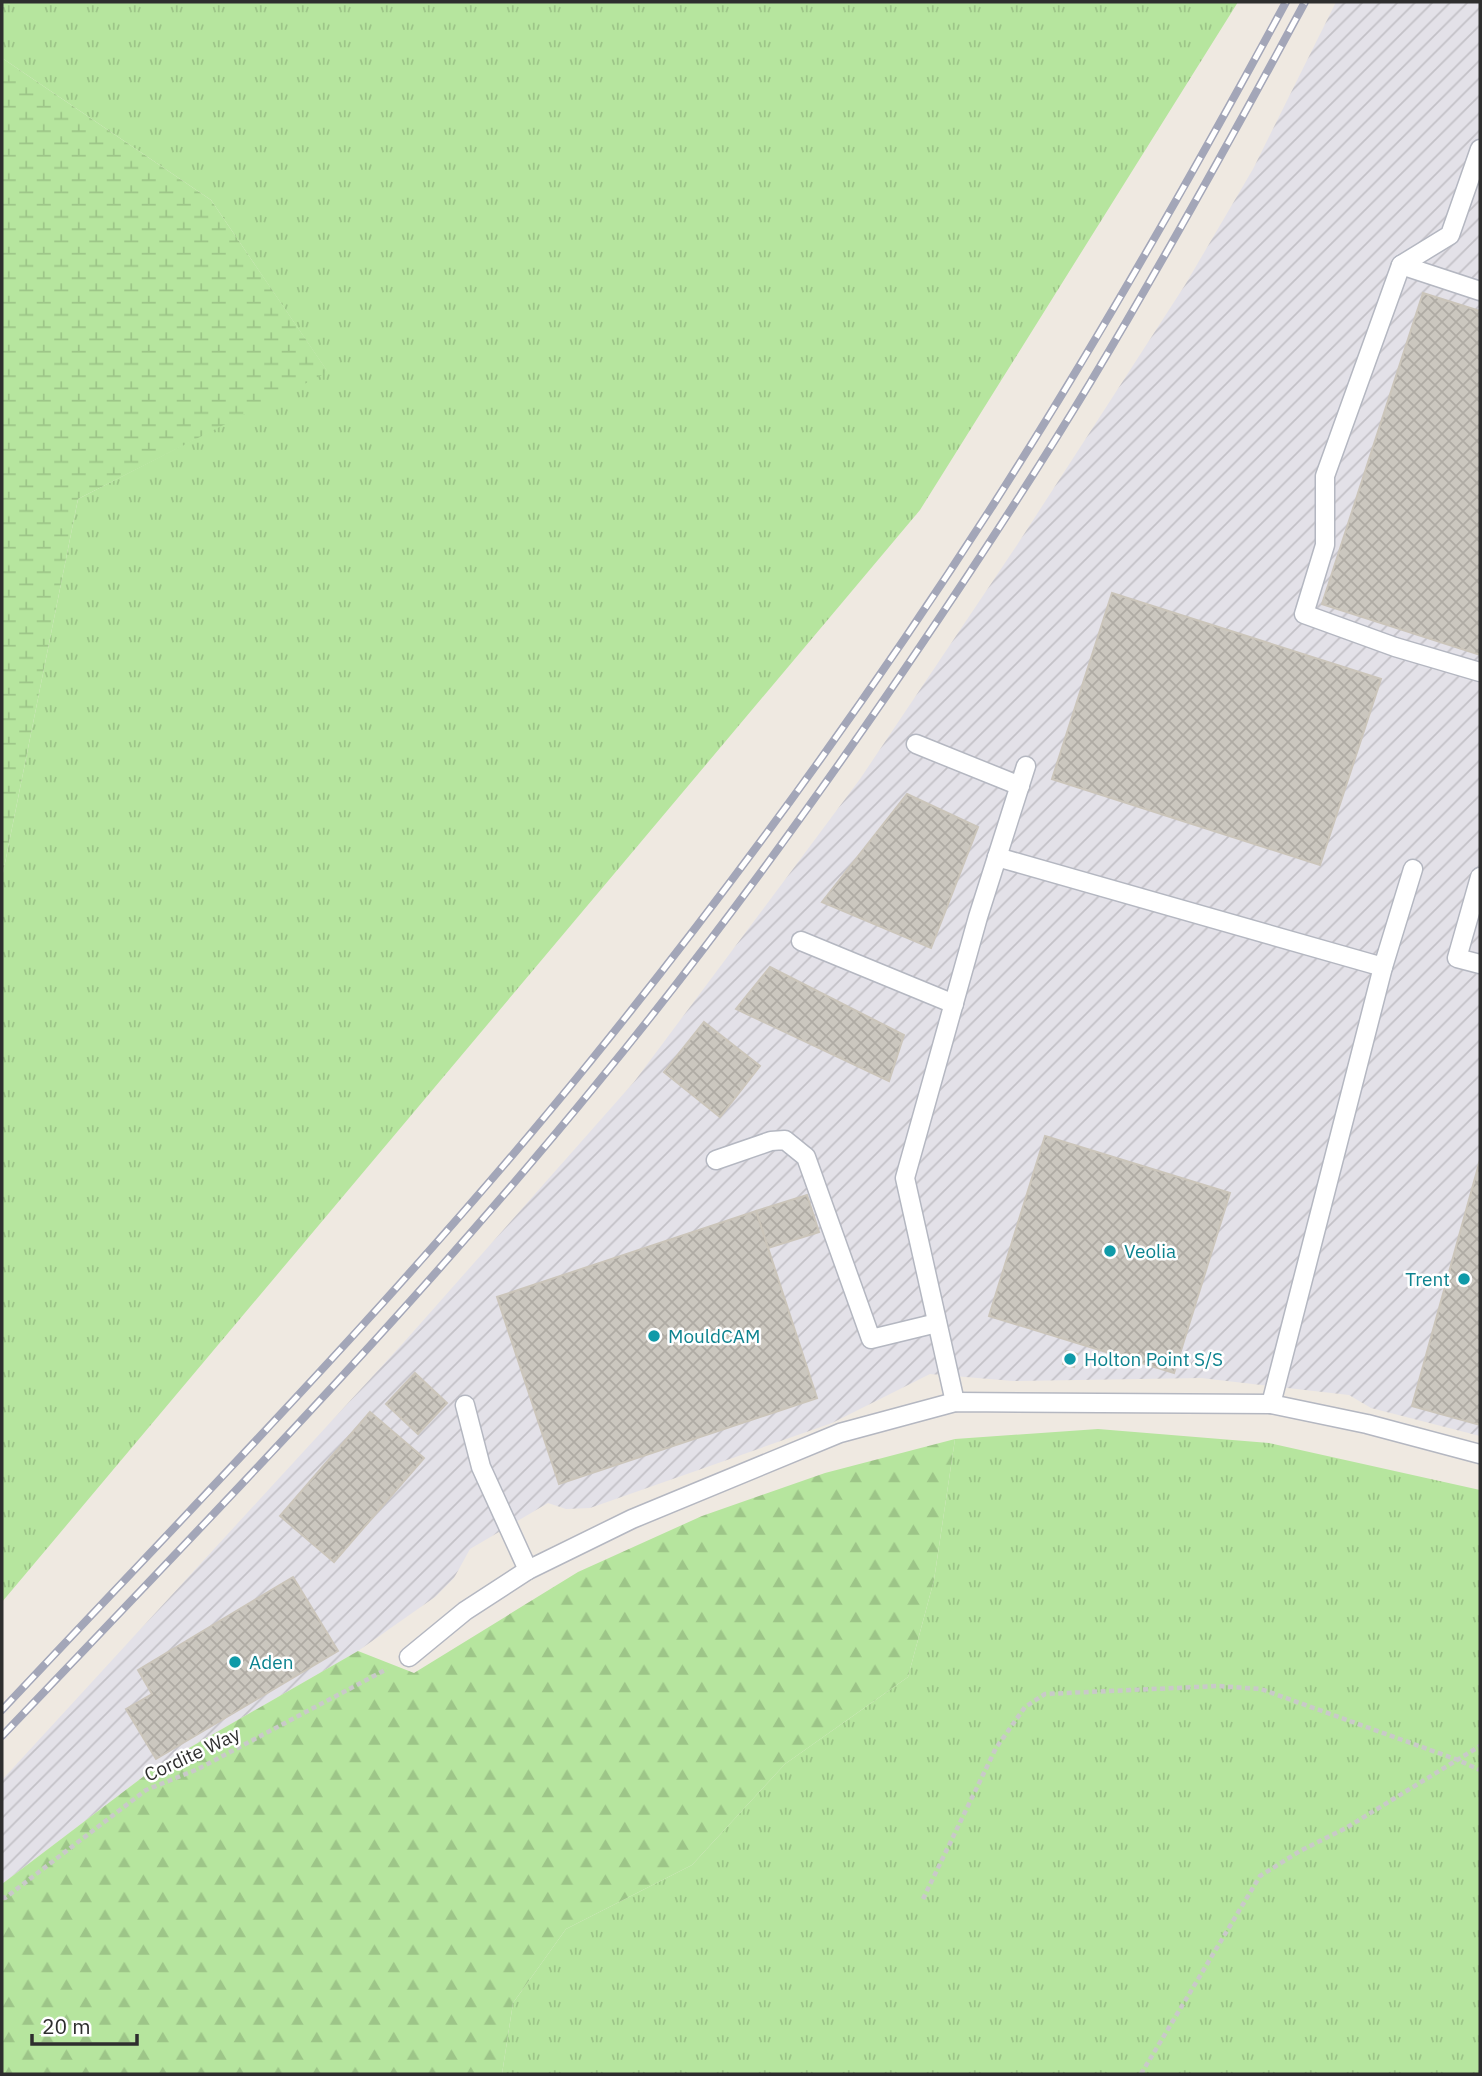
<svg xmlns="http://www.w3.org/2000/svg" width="1482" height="2076" font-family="'IBM Plex Sans',sans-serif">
<defs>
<pattern id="industrial-furrows" width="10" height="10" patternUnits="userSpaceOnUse" patternTransform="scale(1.75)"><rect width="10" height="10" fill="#e3e1e8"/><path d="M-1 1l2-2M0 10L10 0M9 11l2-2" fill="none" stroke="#c3c1c7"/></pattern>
<pattern id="grass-tufts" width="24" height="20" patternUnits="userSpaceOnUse" patternTransform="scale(1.75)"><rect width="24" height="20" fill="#b6e59e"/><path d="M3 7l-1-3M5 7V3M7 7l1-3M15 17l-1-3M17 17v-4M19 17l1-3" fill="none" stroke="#9dc588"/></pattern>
<pattern id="forest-firs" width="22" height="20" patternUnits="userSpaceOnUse" patternTransform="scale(1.75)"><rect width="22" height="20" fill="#b6e59e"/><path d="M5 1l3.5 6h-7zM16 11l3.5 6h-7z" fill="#9dc588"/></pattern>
<pattern id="wetland-marsh" width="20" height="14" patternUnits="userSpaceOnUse" patternTransform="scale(1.75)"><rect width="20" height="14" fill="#b6e59e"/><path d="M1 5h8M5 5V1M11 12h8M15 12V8" fill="none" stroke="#9dc588"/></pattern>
<pattern id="building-cross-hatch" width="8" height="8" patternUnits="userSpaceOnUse" patternTransform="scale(1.75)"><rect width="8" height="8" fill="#cbc7bf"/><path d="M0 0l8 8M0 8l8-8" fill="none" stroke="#afaba4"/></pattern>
</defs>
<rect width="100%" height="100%" fill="#efe9e1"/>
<!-- industrial -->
<path fill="url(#industrial-furrows)" d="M1336 2H1480V1436L1371 1408 1349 1395 1201 1378 1013 1381 930 1374 832 1423 590 1508 566 1509 548 1503 470 1549 454 1578 435 1597 358 1651 156 1767 2 1884V1780L405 1341 634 1082 860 779 1017 545 1185 285 1253 169Z"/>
<!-- grass -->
<g fill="url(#grass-tufts)">
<path d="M2 2H1238L920 510 2 1602V878L78 499 327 371 211 200 2 58Z"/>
<path d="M1098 1429 1269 1443 1480 1490V2074H502L513 2003 566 1929 692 1865 785 1764 908 1677 934 1580 955 1439Z"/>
</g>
<!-- forest -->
<path fill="url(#forest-firs)" d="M955 1439 934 1580 908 1677 785 1764 692 1865 566 1929 513 2003 502 2074H2V1884L156 1767 358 1651 414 1673 578 1572 702 1516 825 1473Z"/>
<!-- wetland -->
<path fill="url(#wetland-marsh)" d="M2 58 211 200 328 372 78 499 2 878Z"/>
<!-- building -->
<g fill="url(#building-cross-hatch)" stroke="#cbc5ba" stroke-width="2">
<path d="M1423 293 1480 311V655L1322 604Z"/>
<path d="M1112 593 1381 679 1320 865 1052 779Z"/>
<path d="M907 794 978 827 931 948 822 902Z"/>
<path d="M770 967 904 1035 889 1081 736 1009Z"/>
<path d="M704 1022 760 1066 720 1117 664 1072Z"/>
<path d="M1045 1136 1230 1193 1174 1373 989 1316Z"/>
<path d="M1480 1160V1425L1412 1406Z"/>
<path d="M807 1195 819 1232 768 1248 756 1211Z"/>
<path d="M756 1211 817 1398 559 1484 497 1297Z"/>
<path d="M1066 1351 1077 1354 1074 1367 1063 1364Z"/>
<path d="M415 1373 447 1403 418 1434 386 1404Z"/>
<path d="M370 1412 424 1458 334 1562 280 1516Z"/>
<path d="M293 1577 338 1651 156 1759 126 1709 152 1694 138 1670Z"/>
</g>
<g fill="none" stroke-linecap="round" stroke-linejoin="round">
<defs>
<g id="lane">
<path d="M1480 149 1450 235 1401 265 1325 476V545L1304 614 1395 647 1480 672"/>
<path d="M1401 265 1480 291"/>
<path d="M916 744 1020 786"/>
<path d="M997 857 1383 967"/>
<path d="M1480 877 1457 958 1480 964"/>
<path d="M801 941 954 1004"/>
<path d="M716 1160 771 1141 785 1140 806 1157 871 1339 937 1323"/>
<path d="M955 1402 905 1178 978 917 1026 766"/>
<path d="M1271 1404 1383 967 1413 869"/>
<path d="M465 1405 481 1467 528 1570"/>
<path d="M409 1657 465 1611 528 1570 632 1519 840 1433 955 1402 1271 1404 1367 1424 1480 1454"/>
</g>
</defs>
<!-- lane casing -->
<use href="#lane" stroke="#b4b7c1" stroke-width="21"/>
<!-- path -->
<g stroke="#c9c9c9" stroke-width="4.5" stroke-dasharray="5 3.5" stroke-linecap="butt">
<path d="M2 1897 5 1898 146 1790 198 1769 387 1669"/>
<path d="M923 1899 996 1748 1025 1707 1045 1694 1218 1686 1261 1689 1458 1760 1480 1770"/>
<path d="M1141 2074 1260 1876 1300 1851 1346 1828 1480 1746"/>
</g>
<!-- lane -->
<use href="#lane" stroke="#fff" stroke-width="18"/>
<defs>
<g id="rail">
<path d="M2 1710C201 1498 405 1290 589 1063 733 885 869 698 993 505 1098 341 1194 172 1286 2"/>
<path d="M2 1736C206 1522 412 1311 599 1081 701 957 796 827 887 695 957 593 1026 489 1090 383 1165 258 1236 130 1305 2"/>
</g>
</defs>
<!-- rail casing -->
<use href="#rail" stroke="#a3a6b8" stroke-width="8"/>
<!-- rail -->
<use href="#rail" stroke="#fff" stroke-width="5" stroke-dasharray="16" stroke-linecap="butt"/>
</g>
<!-- markers -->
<g fill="#0f9aa8" stroke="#fff" stroke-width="2.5">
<circle cx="1110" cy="1251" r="7"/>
<circle cx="1464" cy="1279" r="7"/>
<circle cx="654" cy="1336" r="7"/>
<circle cx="1070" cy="1359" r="7"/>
<circle cx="235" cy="1662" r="7"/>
</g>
<g text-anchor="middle" stroke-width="5" stroke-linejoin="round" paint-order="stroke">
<!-- culture labels -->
<g font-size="19" fill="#0d838f" stroke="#fff" text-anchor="start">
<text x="1124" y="1258">Veolia</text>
<text x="1450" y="1286" text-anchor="end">Trent</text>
<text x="668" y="1343">MouldCAM</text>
<text x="1084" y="1366">Holton Point S/S</text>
<text x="249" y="1669">Aden</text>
</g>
<!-- street labels -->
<g font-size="19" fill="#2e2e2e" stroke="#fff">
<text transform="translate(192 1754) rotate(-25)" y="7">Cordite Way</text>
</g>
</g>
<!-- border -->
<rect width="1482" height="2076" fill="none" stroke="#2e2e2e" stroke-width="7"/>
<!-- scale -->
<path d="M32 2034v10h105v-10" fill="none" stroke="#2e2e2e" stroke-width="3.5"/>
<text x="42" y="2034" font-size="21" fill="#2e2e2e" stroke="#ffffff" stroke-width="5" paint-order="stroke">20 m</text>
</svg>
